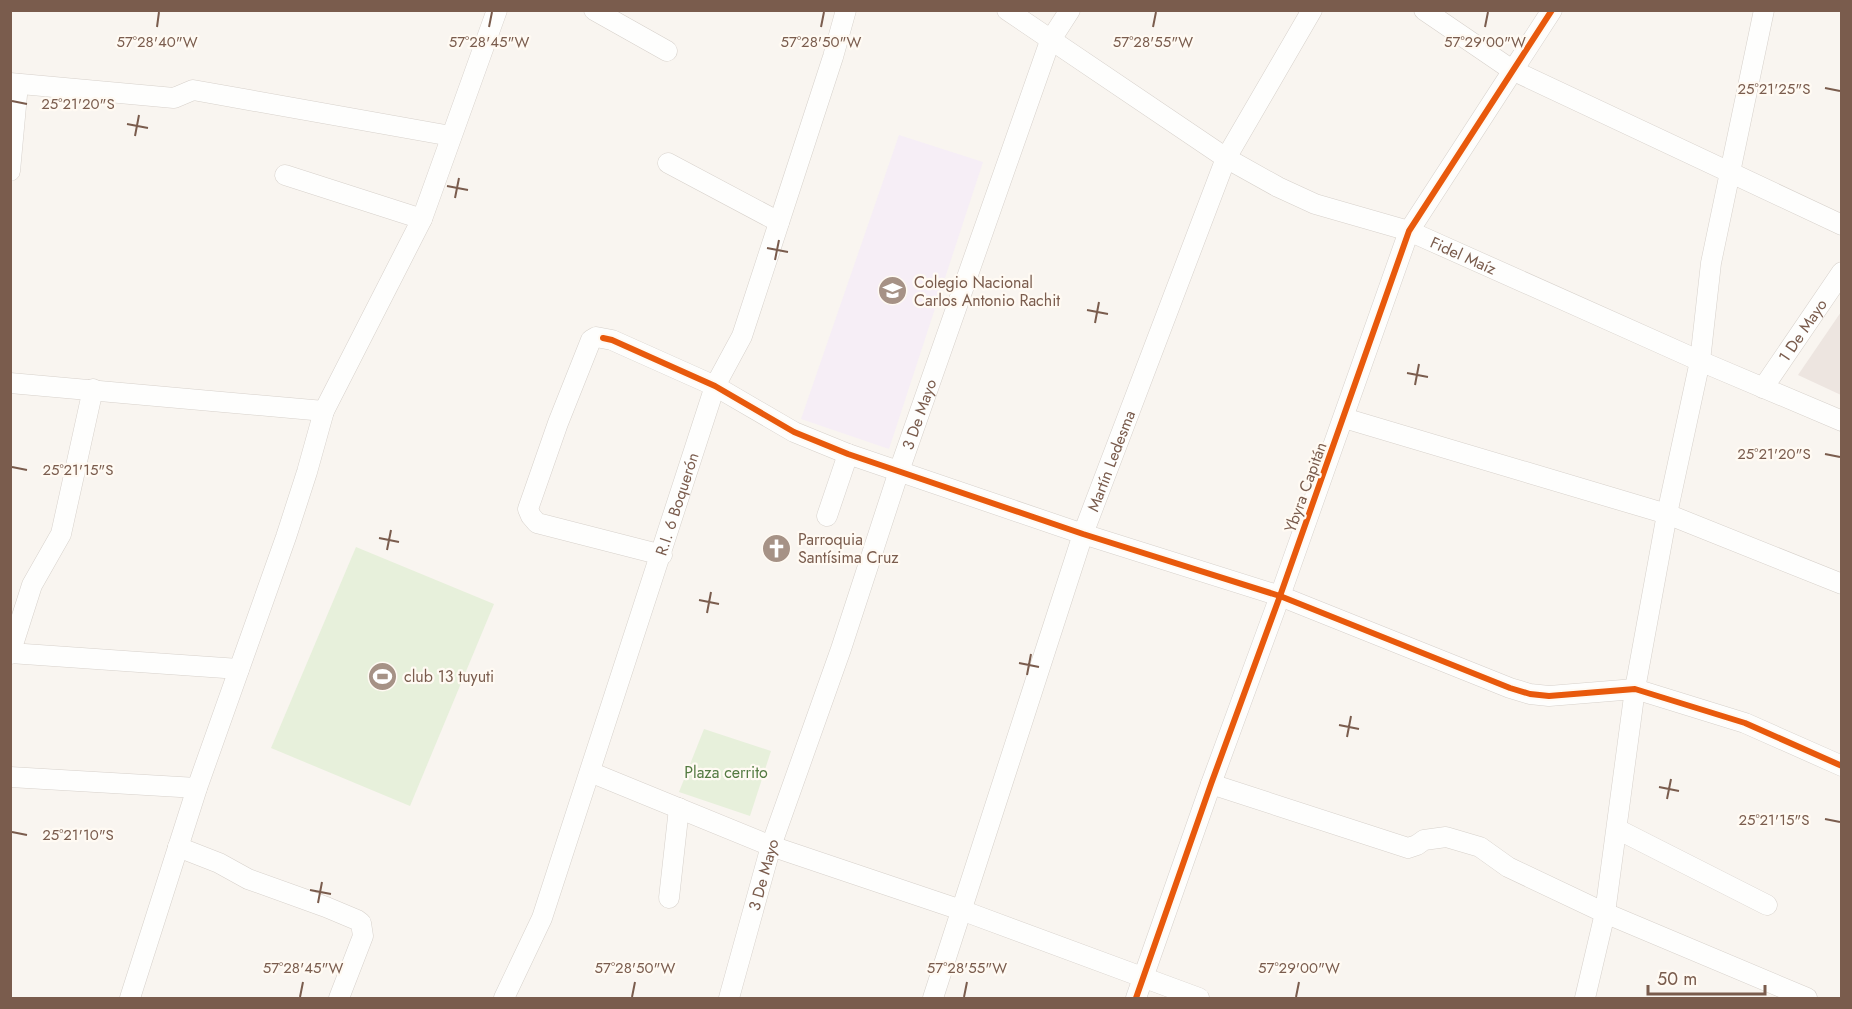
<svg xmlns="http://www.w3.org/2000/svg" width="1852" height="1009" font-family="Jost,sans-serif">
<rect width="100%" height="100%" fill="#f9f5f0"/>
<!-- industrial -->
<path fill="#ede5e0" d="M1841 312V395L1798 375Z"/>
<!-- education -->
<path fill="#f6eef6" d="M899 135 983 162 889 449 801 419Z"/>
<!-- green -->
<g fill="#e7f0db">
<path d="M356 547 494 604 410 806 271 748Z"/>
<path d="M704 729 771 751 750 816 679 792Z"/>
</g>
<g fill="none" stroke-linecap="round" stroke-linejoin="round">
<defs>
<g id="minor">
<path d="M594 10 667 51"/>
<path id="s1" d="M1007 10 1226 158 1278 187 1315 204 1409 231 1700 361 1842 421"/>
<path d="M1424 10 1512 70 1842 225"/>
<path d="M10 83 174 98 193 90 451 136"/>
<path d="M668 163 779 222"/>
<path d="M10 171 18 84"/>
<path d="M285 175 422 219"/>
<path d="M10 383 324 411"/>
<path id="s2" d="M1763 388 1842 272"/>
<path d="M1344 418 1667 514 1842 584"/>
<path d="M827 516 848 454"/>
<path d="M662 555 537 523 531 516 528 509 558 423 591 340 596 337 612 340 715 386 794 432 848 454 1083 534 1280 596 1510 688 1530 694 1549 696 1635 689 1745 723 1842 766"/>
<path d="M10 653 239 669"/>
<path d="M10 654 32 585 61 534 93 389"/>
<path d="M590 772 771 846 961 910 1199 998"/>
<path d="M10 777 197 788"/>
<path d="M1211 784 1408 848 1417 845 1424 840 1446 837 1480 847 1508 867 1605 913 1807 998"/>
<path d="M1617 829 1767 905"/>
<path d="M178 847 219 863 248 879 326 907 357 920 361 923 363 936 339 998"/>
<path d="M669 898 679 808"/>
<path d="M130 998 197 788 286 537 307 472 324 411 422 219 497 10"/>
<path id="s3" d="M504 998 542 918 715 386 742 336 833 57 846 10"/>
<path id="s4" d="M729 998 771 846 841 649 899 471 1050 41 1070 10"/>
<path id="s5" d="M933 998 1083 534 1226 158 1312 10"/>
<path d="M1136 998 1211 784 1280 596 1409 231 1552 10"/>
<path d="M1585 998 1605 913 1635 689 1667 514 1700 361 1711 263 1764 10"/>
</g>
</defs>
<!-- minor casing -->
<use href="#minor" stroke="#d7d1cb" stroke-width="21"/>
<!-- minor -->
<use href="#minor" stroke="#fefefd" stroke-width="20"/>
<defs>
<g id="cycleway">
<path d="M603 338 612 340 715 386 794 432 848 454 1083 534 1280 596 1510 688 1530 694 1549 696 1635 689 1745 723 1842 766"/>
<path d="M1136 998 1211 784 1280 596 1409 231 1552 10"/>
</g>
</defs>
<!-- cycleway casing -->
<use href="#cycleway" stroke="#fffaf3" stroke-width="10"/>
<!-- cycleway -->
<use href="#cycleway" stroke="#e8590c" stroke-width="6"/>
</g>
<!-- ticks -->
<path fill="none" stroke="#7a5c4d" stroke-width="2" d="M157 27 159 12M489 27 492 12M821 27 824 12M1153 27 1156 12M1485 27 1488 12M1825 88 1840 91M12 101 27 104M127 124 148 128M135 136 139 115M447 186 468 190M455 198 459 178M767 248 788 252M775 260 779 240M1087 310 1108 314M1095 323 1099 302M1407 373 1428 377M1415 385 1419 364M1825 454 1840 457M12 467 27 470M379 538 399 542M387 550 391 530M699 600 719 604M707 613 711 592M1019 663 1039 667M1027 675 1031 654M1339 725 1359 729M1347 737 1351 716M1659 787 1679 791M1667 799 1671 779M1825 819 1840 822M12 832 27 835M310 890 331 894M318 903 322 882M300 997 303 982M632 997 635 982M964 997 967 982M1296 997 1299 982"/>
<!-- icons -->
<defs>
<symbol id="school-disc" viewBox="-11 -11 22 22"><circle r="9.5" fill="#a69286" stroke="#fffaf3"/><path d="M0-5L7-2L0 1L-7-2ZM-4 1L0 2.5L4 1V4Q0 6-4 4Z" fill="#fff"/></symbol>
<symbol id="church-disc" viewBox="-11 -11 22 22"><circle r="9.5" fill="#a69286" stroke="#fffaf3"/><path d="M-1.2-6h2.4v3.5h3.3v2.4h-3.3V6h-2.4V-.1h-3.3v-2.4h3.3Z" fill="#fff"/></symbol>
<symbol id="stadium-disc" viewBox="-11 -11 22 22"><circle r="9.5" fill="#a69286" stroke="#fffaf3"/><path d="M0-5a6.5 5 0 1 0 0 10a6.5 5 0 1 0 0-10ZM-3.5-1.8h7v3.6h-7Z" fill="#fff"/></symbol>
</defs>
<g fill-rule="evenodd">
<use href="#school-disc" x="876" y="274" width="33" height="33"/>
<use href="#church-disc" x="760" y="532" width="33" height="33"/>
<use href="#stadium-disc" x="366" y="660" width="33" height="33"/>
</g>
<g text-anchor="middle" stroke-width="4.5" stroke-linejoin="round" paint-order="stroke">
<!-- street labels -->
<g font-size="16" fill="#7a5c4d" stroke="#fffaf3">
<text dy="6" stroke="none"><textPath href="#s1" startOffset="522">Fidel Maíz</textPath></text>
<text dy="6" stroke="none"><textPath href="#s2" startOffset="70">1 De Mayo</textPath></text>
<text dy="6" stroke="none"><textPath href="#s4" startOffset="614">3 De Mayo</textPath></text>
<text dy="6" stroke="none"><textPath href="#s5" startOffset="566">Martín Ledesma</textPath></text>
<text transform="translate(1305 487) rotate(-70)" y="6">Ybyra Capitán</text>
<text dy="6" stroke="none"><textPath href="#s3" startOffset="524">R.I. 6 Boquerón</textPath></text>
<text dy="6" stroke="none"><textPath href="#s4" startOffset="128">3 De Mayo</textPath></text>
</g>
<!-- poi labels -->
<g font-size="16" fill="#7a5c4d" stroke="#fffaf3" text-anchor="start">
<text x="914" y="288">Colegio Nacional<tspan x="914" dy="18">Carlos Antonio Rachit</tspan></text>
<text x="798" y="545">Parroquia<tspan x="798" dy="18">Santísima Cruz</tspan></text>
<text x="404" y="682">club 13 tuyuti</text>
</g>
<!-- park labels -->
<g font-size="16" fill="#537a41" stroke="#fffaf3">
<text x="726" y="778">Plaza cerrito</text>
</g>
</g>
<g font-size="15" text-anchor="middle" fill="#7a5c4d" stroke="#fffaf3" stroke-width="4.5" stroke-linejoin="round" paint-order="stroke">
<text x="157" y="47">57°28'40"W</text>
<text x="489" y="47">57°28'45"W</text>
<text x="821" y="47">57°28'50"W</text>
<text x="1153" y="47">57°28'55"W</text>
<text x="1485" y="47">57°29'00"W</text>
<text x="1774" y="94">25°21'25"S</text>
<text x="78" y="109">25°21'20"S</text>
<text x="1774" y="459">25°21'20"S</text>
<text x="78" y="475">25°21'15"S</text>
<text x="1774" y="825">25°21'15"S</text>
<text x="78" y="840">25°21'10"S</text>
<text x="303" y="973">57°28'45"W</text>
<text x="635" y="973">57°28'50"W</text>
<text x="967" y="973">57°28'55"W</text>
<text x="1299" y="973">57°29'00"W</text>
</g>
<!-- border -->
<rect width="1852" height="1009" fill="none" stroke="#7a5c4d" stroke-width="24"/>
<!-- scale -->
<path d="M1648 985v9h117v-9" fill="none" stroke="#7a5c4d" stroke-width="3"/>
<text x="1657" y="985" font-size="18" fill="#7a5c4d" stroke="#fffaf3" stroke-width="4.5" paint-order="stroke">50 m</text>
</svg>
